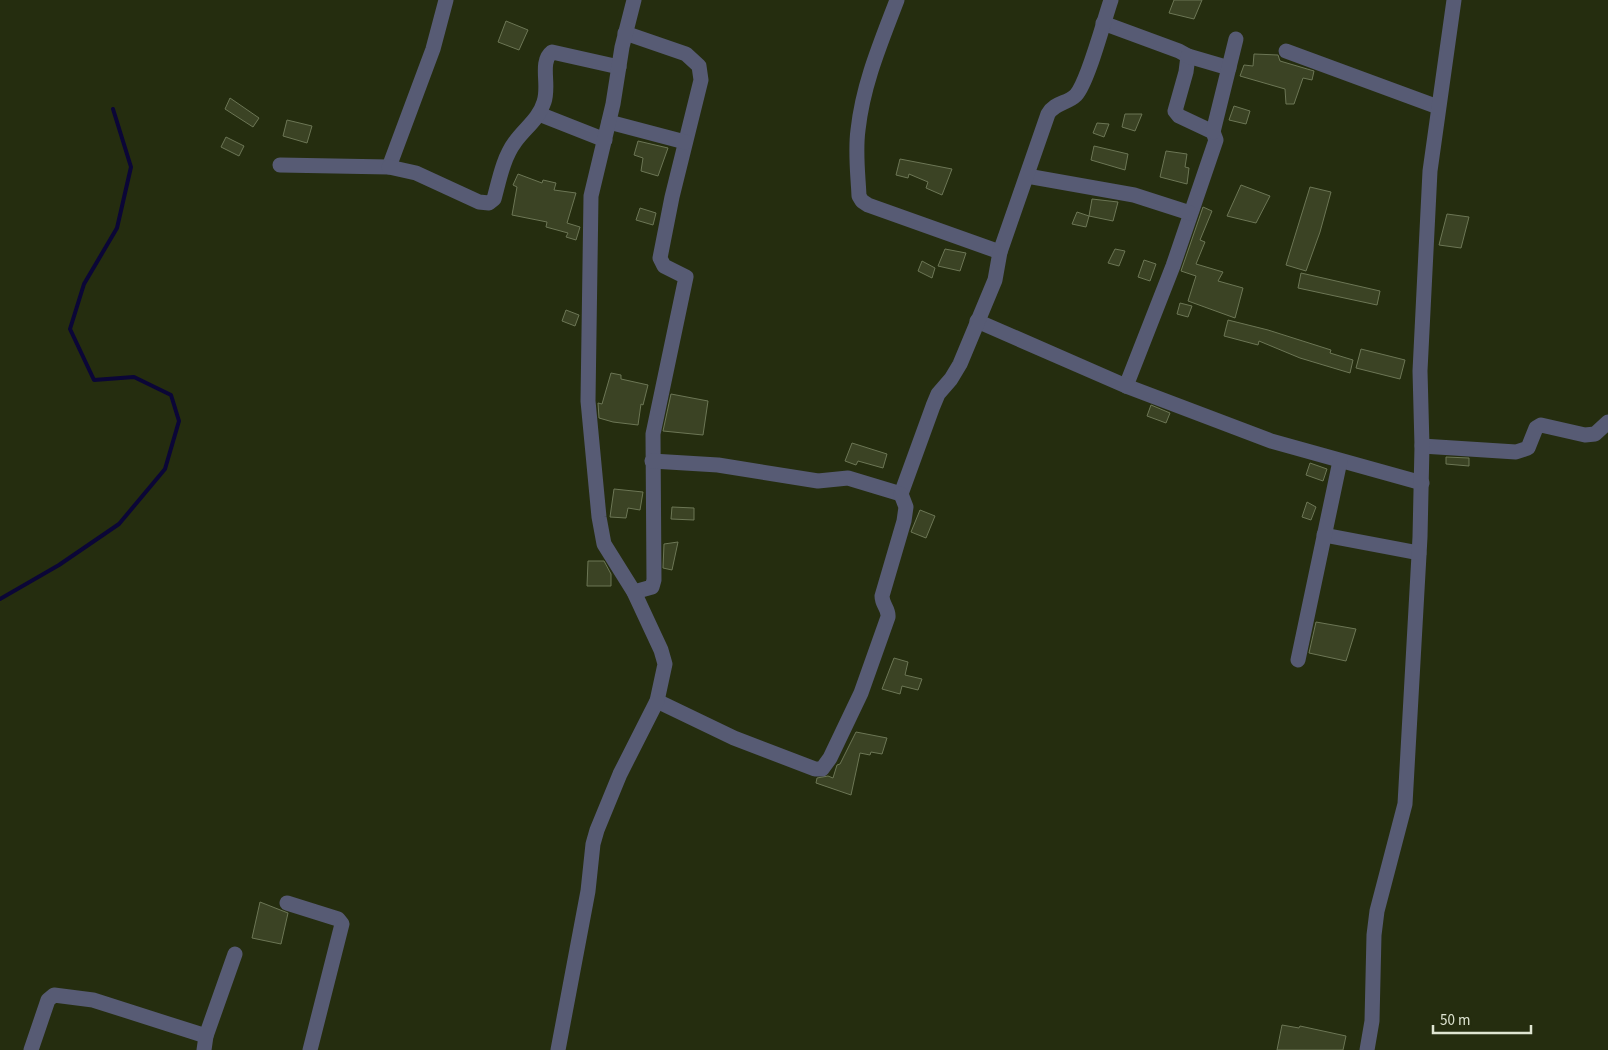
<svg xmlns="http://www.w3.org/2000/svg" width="1608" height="1050" font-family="'Source Sans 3',sans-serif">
<rect width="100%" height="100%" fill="#252d0f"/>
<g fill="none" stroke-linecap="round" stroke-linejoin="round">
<!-- stream -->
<path stroke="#0b0637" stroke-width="4" d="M0 599 59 565 119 524 165 469 179 421 171 395 134 377 94 380 70 329 84 284 117 228 131 167 113 109"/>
</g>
<!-- building -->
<g fill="#3b4324" stroke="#6c7655">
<path d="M1174 0H1202L1194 19 1169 13Z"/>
<path d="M506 21 528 30 519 50 498 42Z"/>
<path d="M1254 54 1278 55 1280 61 1314 71 1312 80 1303 78 1294 104H1286L1285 89 1240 76 1244 65 1253 66Z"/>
<path d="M230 98 259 118 253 127 225 109Z"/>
<path d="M1234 106 1250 111 1246 124 1229 120Z"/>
<path d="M1125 114H1142L1135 131 1122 127Z"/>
<path d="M287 120 312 126 307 143 283 136Z"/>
<path d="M1097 123 1109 124 1104 137 1093 133Z"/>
<path d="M226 137 244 146 239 156 221 147Z"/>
<path d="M638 141 668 148 658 176 641 171 643 158 634 155Z"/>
<path d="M1094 146 1128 154 1125 170 1091 160Z"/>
<path d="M1166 151 1187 154 1185 167 1189 168 1187 184 1160 177Z"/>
<path d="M900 159 952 169 942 195 926 188 928 182 909 174 908 178 896 175Z"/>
<path d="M518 174 542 183 543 180 556 183 554 190 576 193 567 223 580 227 576 240 566 237 568 233 546 227 547 222 512 215 517 187 513 185Z"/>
<path d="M1241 185 1270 196 1256 223 1227 216Z"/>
<path d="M1310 187 1331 192 1320 232 1306 271 1286 265Z"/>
<path d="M1092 199 1118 202 1113 221 1089 216Z"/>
<path d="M1203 207 1212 211 1200 240 1205 242 1196 264 1223 272 1218 281 1243 288 1235 318 1188 301 1196 276 1181 271Z"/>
<path d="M640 208 656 213 653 225 636 220Z"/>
<path d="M1077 212 1089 216 1086 227 1072 224Z"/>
<path d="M1447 214 1469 217 1461 248 1439 245Z"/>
<path d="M945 249 966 253 960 271 938 266Z"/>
<path d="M1115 249 1125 251 1119 266 1108 263Z"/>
<path d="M1144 260 1156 264 1150 281 1138 277Z"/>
<path d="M922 261 935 268 932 278 918 271Z"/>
<path d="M1301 273 1380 291 1377 305 1298 288Z"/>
<path d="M1180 303 1192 306 1188 317 1177 314Z"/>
<path d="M566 310 579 315 575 326 562 321Z"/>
<path d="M1228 320 1268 330 1331 350 1330 353 1353 360 1350 373 1300 358 1259 341 1258 345 1224 336Z"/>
<path d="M1361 349 1405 360 1400 379 1356 368Z"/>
<path d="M611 373 621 375V379L648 385 643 405 641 404 638 425 613 422 599 418 598 403 602 404Z"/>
<path d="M671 394 708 401 703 435 663 431Z"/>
<path d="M1151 405 1170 413 1166 423 1147 416Z"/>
<path d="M852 443 887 454 883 468 858 461 856 465 845 461Z"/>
<path d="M1446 457 1469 458V466L1446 464Z"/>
<path d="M1310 463 1327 469 1323 481 1306 475Z"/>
<path d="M614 489 643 492 640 510 628 508 626 518 610 517Z"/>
<path d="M1307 502 1316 507 1311 520 1302 517Z"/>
<path d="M672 507 694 508V520L671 519Z"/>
<path d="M920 510 935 516 926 538 911 532Z"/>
<path d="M678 542 672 570 663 568 664 544Z"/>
<path d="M588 561H604L611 574V586H587Z"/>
<path d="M1316 622 1356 629 1346 661 1309 653Z"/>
<path d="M894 658 908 662 905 675 922 679 918 690 902 686 900 694 882 689Z"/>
<path d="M856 732 887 738 882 754 871 752 870 755 860 753 851 795 816 783 817 778 828 776 833 778 837 765 840 764Z"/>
<path d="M260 902 288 913 281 944 252 938Z"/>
<path d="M1282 1025 1299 1028 1300 1026 1346 1036 1343 1050H1277Z"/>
</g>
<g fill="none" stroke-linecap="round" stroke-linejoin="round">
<!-- minor -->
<g stroke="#575b74" stroke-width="15">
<path d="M897 0C881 42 863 84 858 130 855 152 858 174 859 196L862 201 868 205 1000 252"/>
<path d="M1103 23 1179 51 1188 56 1186 72 1175 111 1179 116 1213 132 1216 140 1173 266 1126 386"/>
<path d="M625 33 686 54 699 66 701 80 672 197 660 258 664 266 686 277 653 434 654 580 652 587 634 592"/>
<path d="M1286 51 1438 107"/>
<path d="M1188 56 1229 68"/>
<path d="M539 114 605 140"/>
<path d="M609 122 685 142"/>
<path d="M1213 132 1236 39"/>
<path d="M280 165 389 167 433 49 446 0"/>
<path d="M389 167 416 173 479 202 489 203 494 199C499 181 503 158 515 142 525 128 539 119 544 102 550 85 539 62 552 52L619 67"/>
<path d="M1027 176 1134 195 1190 213"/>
<path d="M977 321 1126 386 1271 441 1422 483"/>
<path d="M1422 446 1516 452 1528 448 1536 428 1541 425 1585 435 1595 434 1608 422"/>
<path d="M652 461 718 465 818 481 848 478 901 494 933 406 938 394 951 379 960 364 995 280 1000 252 1048 114C1055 102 1067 104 1076 95 1088 82 1104 20 1111 0"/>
<path d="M1324 535 1419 553"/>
<path d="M1298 660 1340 461"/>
<path d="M657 701 734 738 815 769H822L830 758 861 693 888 617C889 609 882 605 882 596L904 521 906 507 901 494"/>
<path d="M287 903 338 919 342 924 310 1050"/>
<path d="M31 1050 48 1000 54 995 93 1000 206 1036"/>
<path d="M204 1050 206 1036 235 954"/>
<path d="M558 1050 588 891 593 844 597 830 620 774 657 701 665 664 661 650 634 592 604 544 599 517 588 401 591 196 613 104 622 47 634 0"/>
<path d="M1367 1050 1372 1021 1374 935 1377 911 1405 804 1420 537 1422 446 1420 371 1430 171 1454 0"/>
</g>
</g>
<!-- scale -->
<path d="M1433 1025v8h98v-8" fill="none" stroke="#dfe5d2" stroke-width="2.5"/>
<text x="1440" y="1025" font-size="15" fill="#dfe5d2" stroke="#252d0f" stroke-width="4" paint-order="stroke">50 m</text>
</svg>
